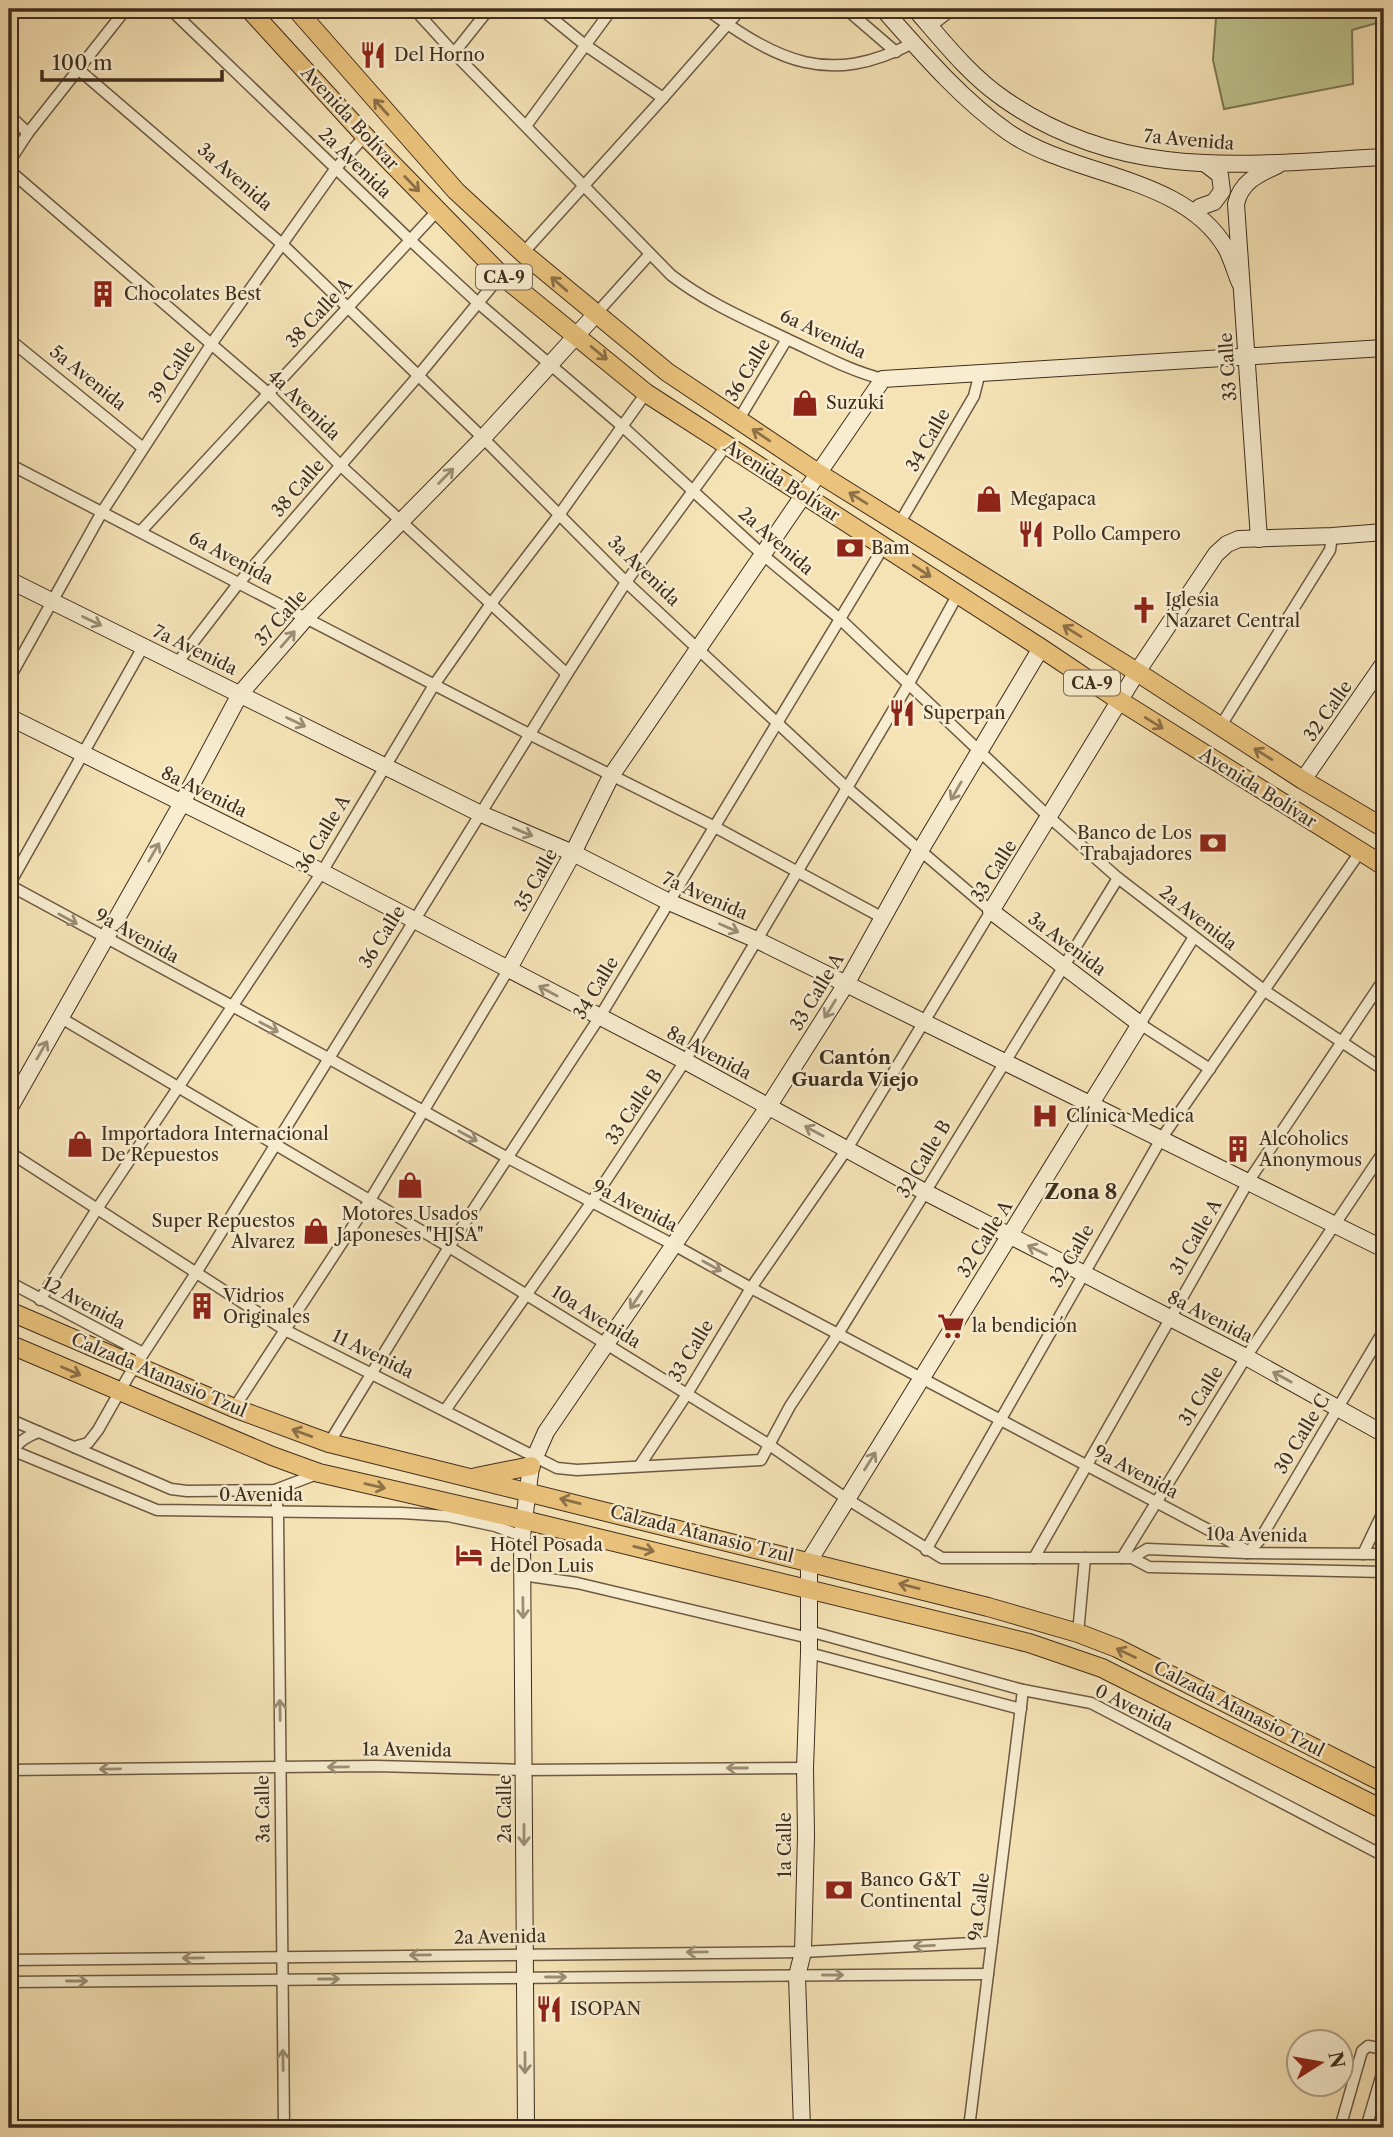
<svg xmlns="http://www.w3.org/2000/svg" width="1393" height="2137" font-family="'Libre Caslon Text',serif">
<rect width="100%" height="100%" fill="#f5e3b6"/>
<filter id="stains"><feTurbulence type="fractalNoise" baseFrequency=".00286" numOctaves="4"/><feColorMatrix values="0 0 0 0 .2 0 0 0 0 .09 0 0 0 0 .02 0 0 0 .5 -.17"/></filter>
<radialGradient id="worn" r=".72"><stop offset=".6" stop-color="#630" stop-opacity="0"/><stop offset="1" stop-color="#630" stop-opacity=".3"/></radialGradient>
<!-- green -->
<path fill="#bdc38d" stroke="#7e7855" stroke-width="2" d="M1273 9H1384V21L1352 30 1353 84 1224 109 1213 60 1216 18Z"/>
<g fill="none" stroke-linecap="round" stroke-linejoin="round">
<defs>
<g id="street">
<path d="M170 9 409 239 477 302 622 426 763 555 840 619 1049 817 1118 878 1265 991 1384 1070"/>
<path d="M414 9 454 53 671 275C707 303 748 320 789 340 820 354 850 371 883 379"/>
<path d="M541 9 585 45 663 98"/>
<path d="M706 9C778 61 828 87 913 43"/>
<path d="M846 9 896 52"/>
<path d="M930 27 953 9"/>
<path d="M454 53 489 9"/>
<path d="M78 69 282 244 483 438 626 582 846 787 991 911 847 1149 751 1288 687 1394 640 1465"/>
<path d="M9 115 28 133"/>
<path d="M526 126 612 9"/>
<path d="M9 162 28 133 126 9"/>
<path d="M9 170 268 393 340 465 567 674"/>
<path d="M523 253 663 98 741 9"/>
<path d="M595 315 649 255"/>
<path d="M9 339 143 448"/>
<path d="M739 419 787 339"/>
<path d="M9 464 529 734 713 826 883 918"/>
<path d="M899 524 974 396 980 372"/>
<path d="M141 531 438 210"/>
<path d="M143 647 9 885 328 1058 508 1158 674 1245 751 1288 1224 1538 1244 1549 1247 1553 1259 1541 1384 1330"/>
<path d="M178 662 238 584 418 376 501 275"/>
<path d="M9 679 102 512 212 343 336 168 365 136"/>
<path d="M1220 727 1330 550 1332 536"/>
<path d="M1194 937 1140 1024 1210 1069"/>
<path d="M61 1018 449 1247 768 1444 847 1499 942 1558H1132L1149 1567 1384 1572"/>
<path d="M9 1152 285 1330 557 1468 577 1470 761 1460 790 1406 838 1334 1118 878"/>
<path d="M9 1282 143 1353"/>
<path d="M40 1300 97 1209 322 872 434 685 490 605 559 515 646 393"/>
<path d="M234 1408 370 1200 508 970"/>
<path d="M446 1409 591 1203 685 1061 908 685 958 594"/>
<path d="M9 1419 171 1489 187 1491 275 1490 317 1474"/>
<path d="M329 1443 449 1247 599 1018 884 546"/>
<path d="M74 1447 88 1443 98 1430 128 1377 196 1273 567 674 626 582 726 446"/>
<path d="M9 1449 157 1510 402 1513 448 1516 495 1526 522 1536"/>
<path d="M275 1490 278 1513 284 2128"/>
<path d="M926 1550 1161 1139 1360 852"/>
<path d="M1363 1554 1384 1510"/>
<path d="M9 1556C10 1536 5 1465 13 1451 18 1442 29 1435 39 1432"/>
<path d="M1034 1558 1248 1182 1384 979"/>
<path d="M1122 1558 1246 1357 1384 1151"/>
<path d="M1132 1558 1147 1549 1247 1553 1384 1554"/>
<path d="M522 1575 577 1583 809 1638"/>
<path d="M809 1631 1023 1690 1091 1703 1384 1856"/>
<path d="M1078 1633 1085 1558"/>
<path d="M809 1653 1021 1709"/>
<path d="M9 1770 376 1766 524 1770 805 1768"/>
<path d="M9 1960 803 1952 992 1942"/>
<path d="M9 1982 988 1974"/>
<path d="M9 2008 10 2128"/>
<path d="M969 2128 1023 1690"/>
<path d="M1340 2128 1362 2051 1368 2046 1384 2049"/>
<path d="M1366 2128 1384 2067"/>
</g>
<g id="secondary">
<path d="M883 9C921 52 960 98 1008 132 1073 177 1183 175 1226 248 1232 259 1235 272 1240 283"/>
<path d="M915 9C942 40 969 75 1004 99 1124 183 1247 164 1384 157"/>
<path d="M1200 207 1214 202 1222 191 1220 175 1207 165"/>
<path d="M1259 539 1236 204C1241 181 1259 174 1278 165"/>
<path d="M9 580 479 813 573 853 669 902 757 940 1384 1249"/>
<path d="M9 717 322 872 685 1061 925 1192 1246 1357 1384 1434"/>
<path d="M1303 780 1384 663"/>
<path d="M508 970 573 853 611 776 883 379 1384 348"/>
<path d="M9 1109 182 803 240 694 305 619 483 438 595 315"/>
<path d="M526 2128 522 1536 531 1466 546 1432 768 1107 846 984 920 851 1041 648"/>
<path d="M802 2128 797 1976 803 1952 806 1836 805 1768 809 1653V1561L1140 1024 991 911 1137 672 1216 554 1227 544 1239 539 1332 536 1384 532"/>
</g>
<g id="primary">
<path d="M249 9 365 136 501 275 646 393 1041 648 1120 701 1384 866"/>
<path d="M296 9 456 191 523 253 667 372 818 473 1137 672 1303 780 1384 828"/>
<path d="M9 1311 234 1408 329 1443 988 1607 1078 1633 1117 1648 1384 1783"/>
<path d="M9 1344 272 1456 319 1473 524 1520 1029 1643 1102 1668 1384 1810"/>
<path d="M476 1477 531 1466"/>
</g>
</defs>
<!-- street casing -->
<use href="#street" stroke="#6c5a43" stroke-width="13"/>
<!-- secondary casing -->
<use href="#secondary" stroke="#3f2d1d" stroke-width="18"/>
<!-- primary casing -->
<use href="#primary" stroke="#3f2d1d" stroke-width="20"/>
<!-- street -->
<use href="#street" stroke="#f8edd0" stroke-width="10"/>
<!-- secondary -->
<use href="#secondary" stroke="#f8edd0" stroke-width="16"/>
<!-- primary -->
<use href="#primary" stroke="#eac27b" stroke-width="18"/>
</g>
<!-- one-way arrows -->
<defs><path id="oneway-shaft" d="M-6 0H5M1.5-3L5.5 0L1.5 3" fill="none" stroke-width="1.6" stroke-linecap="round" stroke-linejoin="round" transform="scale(1.75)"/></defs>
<g stroke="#8c7047">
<use href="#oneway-shaft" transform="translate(381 107) rotate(-132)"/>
<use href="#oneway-shaft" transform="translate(412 184) rotate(46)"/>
<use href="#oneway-shaft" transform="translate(559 284) rotate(-139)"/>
<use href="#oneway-shaft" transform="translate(599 353) rotate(40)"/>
<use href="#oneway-shaft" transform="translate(761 435) rotate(-146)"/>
<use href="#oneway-shaft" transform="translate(858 498) rotate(-148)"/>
<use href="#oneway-shaft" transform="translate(922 571) rotate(33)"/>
<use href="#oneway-shaft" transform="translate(1072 631) rotate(-148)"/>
<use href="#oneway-shaft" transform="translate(1154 723) rotate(32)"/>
<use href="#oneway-shaft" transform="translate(1263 754) rotate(-148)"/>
<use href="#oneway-shaft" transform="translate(71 1371) rotate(24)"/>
<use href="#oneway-shaft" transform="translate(302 1433) rotate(-160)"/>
<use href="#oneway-shaft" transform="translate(375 1486) rotate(13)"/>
<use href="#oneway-shaft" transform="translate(570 1501) rotate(-166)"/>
<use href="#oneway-shaft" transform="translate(644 1549) rotate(14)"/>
<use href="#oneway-shaft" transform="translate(909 1586) rotate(-166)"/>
<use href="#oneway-shaft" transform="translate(1126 1653) rotate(-154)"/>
</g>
<g stroke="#9c8d76">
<use href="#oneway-shaft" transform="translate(446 476) rotate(-45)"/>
<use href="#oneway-shaft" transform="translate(92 621) rotate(26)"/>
<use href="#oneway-shaft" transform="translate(288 639) rotate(-49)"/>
<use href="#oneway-shaft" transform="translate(296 722) rotate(26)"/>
<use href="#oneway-shaft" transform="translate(956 791) rotate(120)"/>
<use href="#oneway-shaft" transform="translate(523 832) rotate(23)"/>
<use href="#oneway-shaft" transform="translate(154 852) rotate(-60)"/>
<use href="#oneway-shaft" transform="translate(68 919) rotate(29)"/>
<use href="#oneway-shaft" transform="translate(729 928) rotate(24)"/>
<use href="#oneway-shaft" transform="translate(548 991) rotate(-152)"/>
<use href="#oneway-shaft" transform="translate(830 1009) rotate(122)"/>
<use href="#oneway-shaft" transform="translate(269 1027) rotate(28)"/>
<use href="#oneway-shaft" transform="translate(42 1050) rotate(-60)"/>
<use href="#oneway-shaft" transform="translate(814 1131) rotate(-152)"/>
<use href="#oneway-shaft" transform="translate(468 1136) rotate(29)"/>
<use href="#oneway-shaft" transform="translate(1037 1250) rotate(-154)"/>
<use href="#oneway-shaft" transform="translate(712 1266) rotate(29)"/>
<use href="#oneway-shaft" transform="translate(636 1300) rotate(124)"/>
<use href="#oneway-shaft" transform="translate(1282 1377) rotate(-151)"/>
<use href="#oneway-shaft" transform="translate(870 1461) rotate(-58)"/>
<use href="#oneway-shaft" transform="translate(523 1608) rotate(89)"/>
<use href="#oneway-shaft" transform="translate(280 1710) rotate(-91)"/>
<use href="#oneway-shaft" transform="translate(338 1767) rotate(179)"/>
<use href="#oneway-shaft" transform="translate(737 1768) rotate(-180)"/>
<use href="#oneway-shaft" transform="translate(110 1769) rotate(179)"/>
<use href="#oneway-shaft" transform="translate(524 1835) rotate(90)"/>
<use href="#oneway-shaft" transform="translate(924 1946) rotate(177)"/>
<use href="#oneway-shaft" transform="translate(697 1952) rotate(179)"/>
<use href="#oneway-shaft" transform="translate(420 1955) rotate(179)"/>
<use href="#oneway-shaft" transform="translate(193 1958) rotate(179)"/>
<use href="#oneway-shaft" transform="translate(833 1975)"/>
<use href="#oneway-shaft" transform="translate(556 1977)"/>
<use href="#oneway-shaft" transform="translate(329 1979)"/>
<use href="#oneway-shaft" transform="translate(77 1981)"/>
<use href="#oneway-shaft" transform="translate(283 2060) rotate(-91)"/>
<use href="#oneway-shaft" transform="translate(525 2063) rotate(90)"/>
</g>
<!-- icons -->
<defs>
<symbol id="restaurant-bare" viewBox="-9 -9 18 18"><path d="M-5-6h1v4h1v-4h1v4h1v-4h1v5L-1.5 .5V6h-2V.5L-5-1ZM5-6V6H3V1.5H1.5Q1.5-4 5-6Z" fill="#8f2418" stroke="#f8edd0" stroke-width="2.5" paint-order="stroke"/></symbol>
<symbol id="building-bare" viewBox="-9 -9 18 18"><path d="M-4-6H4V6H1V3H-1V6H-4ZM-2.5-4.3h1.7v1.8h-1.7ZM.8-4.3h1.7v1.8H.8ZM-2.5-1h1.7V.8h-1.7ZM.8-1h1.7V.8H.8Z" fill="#8f2418" stroke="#f8edd0" stroke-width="2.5" paint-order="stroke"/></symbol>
<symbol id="shop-bare" viewBox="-9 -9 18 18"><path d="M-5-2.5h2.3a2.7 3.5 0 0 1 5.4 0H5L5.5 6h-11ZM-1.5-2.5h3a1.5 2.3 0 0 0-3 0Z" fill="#8f2418" stroke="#f8edd0" stroke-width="2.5" paint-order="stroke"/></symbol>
<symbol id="bank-bare" viewBox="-9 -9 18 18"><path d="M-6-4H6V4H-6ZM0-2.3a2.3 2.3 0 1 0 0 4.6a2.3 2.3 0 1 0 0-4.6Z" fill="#8f2418" stroke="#f8edd0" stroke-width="2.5" paint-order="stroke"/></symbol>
<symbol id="church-bare" viewBox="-9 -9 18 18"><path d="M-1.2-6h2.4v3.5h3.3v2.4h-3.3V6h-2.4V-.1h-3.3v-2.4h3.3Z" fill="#8f2418" stroke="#f8edd0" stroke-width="2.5" paint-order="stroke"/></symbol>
<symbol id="hospital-bare" viewBox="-9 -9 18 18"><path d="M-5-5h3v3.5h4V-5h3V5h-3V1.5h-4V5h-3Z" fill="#8f2418" stroke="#f8edd0" stroke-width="2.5" paint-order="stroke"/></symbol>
<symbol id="supermarket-bare" viewBox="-9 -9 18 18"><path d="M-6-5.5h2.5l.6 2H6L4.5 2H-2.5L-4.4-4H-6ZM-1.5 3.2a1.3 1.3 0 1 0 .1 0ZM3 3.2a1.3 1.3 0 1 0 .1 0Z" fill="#8f2418" stroke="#f8edd0" stroke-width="2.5" paint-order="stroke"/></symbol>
<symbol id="hotel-bare" viewBox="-9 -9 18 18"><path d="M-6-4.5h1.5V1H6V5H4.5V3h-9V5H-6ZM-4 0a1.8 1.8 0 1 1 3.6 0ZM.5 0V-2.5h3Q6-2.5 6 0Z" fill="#8f2418" stroke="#f8edd0" stroke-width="2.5" paint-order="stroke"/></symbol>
</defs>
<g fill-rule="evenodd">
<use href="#restaurant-bare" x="354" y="36" width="38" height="38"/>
<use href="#building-bare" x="84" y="275" width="38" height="38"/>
<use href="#shop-bare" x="786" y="384" width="38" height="38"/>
<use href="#shop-bare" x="970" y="480" width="38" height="38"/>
<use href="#restaurant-bare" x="1012" y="515" width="38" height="38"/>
<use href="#bank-bare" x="831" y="529" width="38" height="38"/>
<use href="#church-bare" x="1125" y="591" width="38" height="38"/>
<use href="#restaurant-bare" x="883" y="694" width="38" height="38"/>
<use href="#bank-bare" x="1194" y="824" width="38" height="38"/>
<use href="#hospital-bare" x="1026" y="1097" width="38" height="38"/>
<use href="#shop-bare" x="61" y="1125" width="38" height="38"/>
<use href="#building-bare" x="1219" y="1130" width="38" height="38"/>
<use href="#shop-bare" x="391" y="1166" width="38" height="38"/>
<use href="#shop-bare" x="297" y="1212" width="38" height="38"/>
<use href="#building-bare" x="183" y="1287" width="38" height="38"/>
<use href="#supermarket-bare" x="932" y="1307" width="38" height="38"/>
<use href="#hotel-bare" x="450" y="1536" width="38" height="38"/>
<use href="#bank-bare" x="820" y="1871" width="38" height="38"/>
<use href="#restaurant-bare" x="530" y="1990" width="38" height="38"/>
</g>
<g text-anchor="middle" stroke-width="5" stroke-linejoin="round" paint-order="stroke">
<!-- shield labels -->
<g fill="#f8edd0" stroke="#766753" stroke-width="2">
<rect x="476" y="264.5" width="56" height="25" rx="5"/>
<rect x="1064" y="670.5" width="56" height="25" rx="5"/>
</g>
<g font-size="16" font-weight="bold" fill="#3f2d1d">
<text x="504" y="283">CA-9</text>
<text x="1092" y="689">CA-9</text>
</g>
<!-- poi labels -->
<g font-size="18" fill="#3f2d1d" stroke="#f8edd0" text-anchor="start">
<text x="394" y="61">Del Horno</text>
<text x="124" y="300">Chocolates Best</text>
<text x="826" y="409">Suzuki</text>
<text x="1010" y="505">Megapaca</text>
<text x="1052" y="540">Pollo Campero</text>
<text x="871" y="554">Bam</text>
<text x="1165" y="606">Iglesia<tspan x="1165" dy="21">Nazaret Central</tspan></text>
<text x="923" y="719">Superpan</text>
<text x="1192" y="839" text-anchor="end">Banco de Los<tspan x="1192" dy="21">Trabajadores</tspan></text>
<text x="1066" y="1122">Clínica Medica</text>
<text x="101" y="1140">Importadora Internacional<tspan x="101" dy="21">De Repuestos</tspan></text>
<text x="1259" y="1145">Alcoholics<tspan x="1259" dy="21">Anonymous</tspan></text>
<text x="410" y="1220" text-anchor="middle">Motores Usados<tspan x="410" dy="21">Japoneses "HJSA"</tspan></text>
<text x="295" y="1227" text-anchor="end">Super Repuestos<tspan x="295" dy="21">Alvarez</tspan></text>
<text x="223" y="1302">Vidrios<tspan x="223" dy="21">Originales</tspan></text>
<text x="972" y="1332">la bendición</text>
<text x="490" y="1551">Hotel Posada<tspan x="490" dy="21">de Don Luis</tspan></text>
<text x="860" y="1886">Banco G&amp;T<tspan x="860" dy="21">Continental</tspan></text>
<text x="570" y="2015">ISOPAN</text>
</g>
<!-- street labels -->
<g font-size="18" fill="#3f2d1d" stroke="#f8edd0">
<text transform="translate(350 118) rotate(47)" y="6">Avenida Bolívar</text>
<text transform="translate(1189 140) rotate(5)" y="6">7a Avenida</text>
<text transform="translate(355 163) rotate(44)" y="6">2a Avenida</text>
<text transform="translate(235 177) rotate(41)" y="6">3a Avenida</text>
<text transform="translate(319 313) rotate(-47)" y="6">38 Calle A</text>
<text transform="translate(823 334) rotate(25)" y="6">6a Avenida</text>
<text transform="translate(1228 367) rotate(-94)" y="6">33 Calle</text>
<text transform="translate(748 370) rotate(-59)" y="6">36 Calle</text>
<text transform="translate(172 372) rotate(-57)" y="6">39 Calle</text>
<text transform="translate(88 378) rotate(39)" y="6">5a Avenida</text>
<text transform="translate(304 405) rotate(44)" y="6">4a Avenida</text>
<text transform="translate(928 440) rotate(-60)" y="6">34 Calle</text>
<text transform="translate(782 481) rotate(33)" y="6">Avenida Bolívar</text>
<text transform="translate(298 488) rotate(-49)" y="6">38 Calle</text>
<text transform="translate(776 541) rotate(41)" y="6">2a Avenida</text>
<text transform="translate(231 558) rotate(28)" y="6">6a Avenida</text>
<text transform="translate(644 571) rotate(44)" y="6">3a Avenida</text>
<text transform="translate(281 618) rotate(-48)" y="6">37 Calle</text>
<text transform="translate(195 650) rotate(26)" y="6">7a Avenida</text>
<text transform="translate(1328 711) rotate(-55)" y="6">32 Calle</text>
<text transform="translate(1258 788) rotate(32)" y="6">Avenida Bolívar</text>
<text transform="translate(204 792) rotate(26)" y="6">8a Avenida</text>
<text transform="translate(323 834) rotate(-59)" y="6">36 Calle A</text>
<text transform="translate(994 871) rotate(-58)" y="6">33 Calle</text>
<text transform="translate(536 880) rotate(-61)" y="6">35 Calle</text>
<text transform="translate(705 896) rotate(24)" y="6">7a Avenida</text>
<text transform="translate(1198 918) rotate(38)" y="6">2a Avenida</text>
<text transform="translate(137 936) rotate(29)" y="6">9a Avenida</text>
<text transform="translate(382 937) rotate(-58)" y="6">36 Calle</text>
<text transform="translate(1067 944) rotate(37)" y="6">3a Avenida</text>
<text transform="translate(596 988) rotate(-59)" y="6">34 Calle</text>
<text transform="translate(817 992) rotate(-59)" y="6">33 Calle A</text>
<text transform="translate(709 1053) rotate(28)" y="6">8a Avenida</text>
<text transform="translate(634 1107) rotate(-56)" y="6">33 Calle B</text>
<text transform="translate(924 1159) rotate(-59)" y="6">32 Calle B</text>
<text transform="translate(635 1206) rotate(27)" y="6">9a Avenida</text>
<text transform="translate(1196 1237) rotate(-60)" y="6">31 Calle A</text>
<text transform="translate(985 1239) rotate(-58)" y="6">32 Calle A</text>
<text transform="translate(1072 1256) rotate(-60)" y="6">32 Calle</text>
<text transform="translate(84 1303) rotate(28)" y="6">12 Avenida</text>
<text transform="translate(596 1317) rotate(32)" y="6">10a Avenida</text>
<text transform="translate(1210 1317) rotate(27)" y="6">8a Avenida</text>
<text transform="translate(691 1351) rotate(-59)" y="6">33 Calle</text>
<text transform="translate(373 1354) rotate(26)" y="6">11 Avenida</text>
<text transform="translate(159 1375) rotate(23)" y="6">Calzada Atanasio Tzul</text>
<text transform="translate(1201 1396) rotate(-58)" y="6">31 Calle</text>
<text transform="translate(1302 1434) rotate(-59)" y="6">30 Calle C</text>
<text transform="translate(1136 1472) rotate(28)" y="6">9a Avenida</text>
<text x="261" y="1501">0 Avenida</text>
<text transform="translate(702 1534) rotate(14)" y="6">Calzada Atanasio Tzul</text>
<text transform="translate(1257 1535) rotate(1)" y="6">10a Avenida</text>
<text transform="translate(1134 1708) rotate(26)" y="6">0 Avenida</text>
<text transform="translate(1239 1709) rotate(27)" y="6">Calzada Atanasio Tzul</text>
<text transform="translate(407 1750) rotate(1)" y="6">1a Avenida</text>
<text transform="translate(263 1809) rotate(-91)" y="6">3a Calle</text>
<text transform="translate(505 1809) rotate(-90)" y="6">2a Calle</text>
<text transform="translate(785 1845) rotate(-90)" y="6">1a Calle</text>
<text transform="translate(979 1907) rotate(-83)" y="6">9a Calle</text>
<text transform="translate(500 1937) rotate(-1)" y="6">2a Avenida</text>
</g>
<!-- neighbourhood labels -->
<g font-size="19" font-weight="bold" fill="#3f2d1d" stroke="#f8edd0">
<text x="855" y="1064">Cantón<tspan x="855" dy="22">Guarda Viejo</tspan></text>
</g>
<!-- quarter labels -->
<g font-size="21" font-weight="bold" fill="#3f2d1d" stroke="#f8edd0">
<text x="1081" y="1199">Zona 8</text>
</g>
</g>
<!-- margin -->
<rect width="1393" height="2137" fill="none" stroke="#f5e3b6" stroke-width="35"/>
<rect x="10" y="10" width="1372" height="2116" fill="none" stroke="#3f2d1d" stroke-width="3.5"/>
<rect x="18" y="18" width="1358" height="2102" fill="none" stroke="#3f2d1d" stroke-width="2"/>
<!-- north arrow -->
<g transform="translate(1320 2063) rotate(79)"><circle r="33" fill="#f8edd0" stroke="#aea088" stroke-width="2"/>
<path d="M0-5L12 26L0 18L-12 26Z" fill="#8f2418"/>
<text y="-10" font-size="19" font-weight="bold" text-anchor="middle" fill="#3f2d1d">N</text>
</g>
<!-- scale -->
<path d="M42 70v10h180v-10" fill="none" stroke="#3f2d1d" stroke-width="3.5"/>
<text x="52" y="70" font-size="21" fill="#3f2d1d" stroke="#f8edd0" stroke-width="5" paint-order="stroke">100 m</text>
<rect width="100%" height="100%" filter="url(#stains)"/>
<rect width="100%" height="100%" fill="url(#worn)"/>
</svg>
